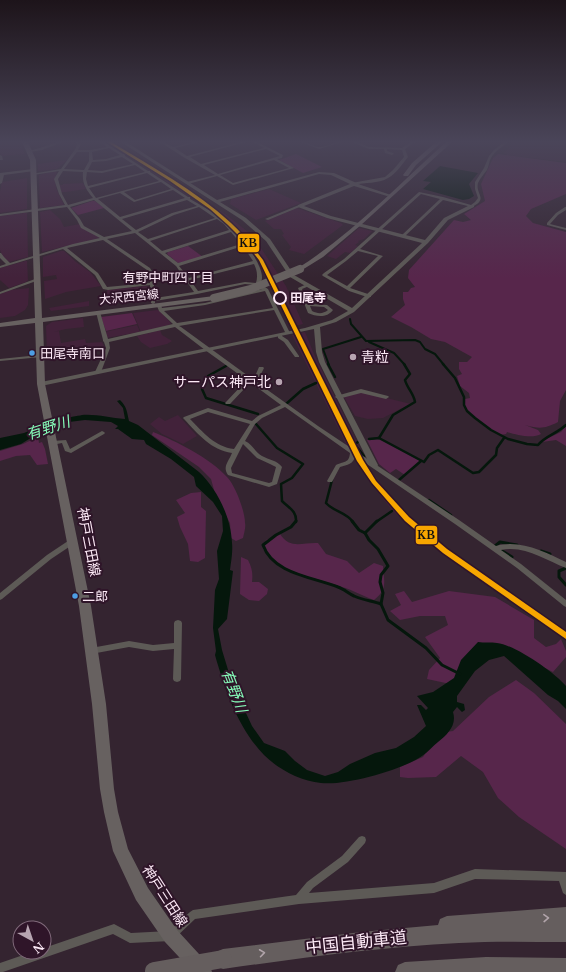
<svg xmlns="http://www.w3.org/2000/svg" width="566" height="972" font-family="'Libre Baskerville','Noto Sans JP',serif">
<rect width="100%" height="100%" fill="#342430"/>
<!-- built -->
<g fill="#42223a">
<path d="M0 142H18L25 154 2 156 0 153Z"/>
<path d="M106 142H114L228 216 253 236 286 286 303 324 291 327 279 302 281 301 274 287 270 288 253 250 237 231 222 218Z"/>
<path d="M514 142H566V162L507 155 504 153Z"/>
<path d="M67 160 57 169 38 171V164Z"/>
<path d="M55 171 57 172 55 178 56 188 64 205 40 208 39 175Z"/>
<path d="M27 178V209L0 213V192L2 182Z"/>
<path d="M83 183 86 189 66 192H61L59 185H63V184Z"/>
<path d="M269 189 301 203 256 220 230 204 231 199Z"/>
<path d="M297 208 341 223 343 225 304 254 289 250 291 247 282 235 284 234 281 229H274L265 221Z"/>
<path d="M50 210 60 219 64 227 80 224 100 238 42 252 40 212Z"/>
<path d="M24 213H27L28 257 9 262 3 257 0 250V216Z"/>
<path d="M359 228 372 231 364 239 358 241 359 242 355 245 358 246 357 247 350 253 345 252 336 259 327 256Z"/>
<path d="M61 251H64L76 262 90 272 101 286 66 292 45 299 44 281 57 279 56 275 43 277V257Z"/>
<path d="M25 261H27L28 280 26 282 9 288 0 280V268Z"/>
<path d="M146 286 149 287 152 298 150 299 108 304 107 290Z"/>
<path d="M29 288 28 305 25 310 15 316 0 318V294L11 290Z"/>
<path d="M89 301V306L51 311 49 308Z"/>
<path d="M157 310 160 311 171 323 169 325 141 332 133 313Z"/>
<path d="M83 318 84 327 66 329 53 332 59 331 61 343 85 339 86 343 102 342 105 348 47 356 46 326 52 322Z"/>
<path d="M137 325 140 332 106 338 104 332Z"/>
<path d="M160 330 162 335 172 341 167 344 150 348 141 342 137 336Z"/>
<path d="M305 332 314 354 364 457 347 446 292 335Z"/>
<path d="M362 392 411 404 410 406 400 409 383 418 368 419 355 416 344 397Z"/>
<path d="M178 415 197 436 183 444 162 434 150 424 159 417 165 421Z"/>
<path d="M356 457 364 461 380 483 407 514 425 533 444 549 442 553 413 530 392 510 369 481 355 458Z"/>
<path d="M447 551 558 627 555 632 499 594 445 556Z"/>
</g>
<!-- green -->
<g fill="#57264b">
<path d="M296 154 322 167 303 173 279 160Z"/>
<path d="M498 154 566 163V194L531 209 526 216 533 223 566 232V390L560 401 558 422C544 429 540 429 525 425L538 430 541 434C533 439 516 435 507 432L506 434 499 435C492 430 469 415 466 409 464 406 464 403 465 399L470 398 469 393 460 386 457 376 462 374 459 369V362H467L472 357 445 342 431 339 411 327 391 317 405 305 403 299V292H408L411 288 415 287 408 278 409 270 454 220 463 222 471 220 464 214 485 201 481 184 493 158Z"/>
<path d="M92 201H95L104 208 78 215 71 208Z"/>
<path d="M188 246 203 257 178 263 167 254 168 252Z"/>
<path d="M132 313 137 324 106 331 101 317Z"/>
<path d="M566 426V446L556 440 542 442V441L561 432Z"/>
<path d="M153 432C176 441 210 458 227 477 235 485 245 511 245 523 246 527 244 533 243 538L236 541 231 538 230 523 216 497 211 479 199 467 152 435Z"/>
<path d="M38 437 39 443 42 442 45 449 48 464 37 465 30 455 16 456 0 461V451L23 444Z"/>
<path d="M380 439 420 461 405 475 396 469 390 473 379 464 367 440Z"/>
<path d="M201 492V507L206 511 205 558 198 562 190 561 188 544 180 527 177 517 185 513 176 500 191 493Z"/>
<path d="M280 534C290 550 303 542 318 543L326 554 347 561 359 573 374 563 383 566C384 582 388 589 374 600 363 596 353 590 342 587 315 577 281 574 263 549L266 540Z"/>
<path d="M241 557 248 560C252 568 253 573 252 582H259L268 589 267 594 259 601 249 600 240 594Z"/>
<path d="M404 591 412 602 449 591 495 597 534 620V638L546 647 556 644 561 639 566 651V657L553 672 499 645 455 685 427 679 429 670 440 658 425 637 448 625 445 616H420L400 620 390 611 401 605 395 594Z"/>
<path d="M516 680 534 693 566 724V849L519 817 498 798 483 772 461 756 436 777 408 778 400 777V767L423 757 439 733 453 731 489 697Z"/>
</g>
<!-- water -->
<g fill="#05170c">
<path d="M440 166 478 173 469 184 474 196 469 199 463 200 423 189 431 182 423 181Z"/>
<path d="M120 400C127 407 127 412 129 421L138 425 199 472C217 489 231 517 232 543 233 552 231 561 230 570L233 571 227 619 218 629 222 650 232 683 252 726 264 743 285 751 295 761 307 770 325 776 338 772 350 764 375 753 396 748 414 737 426 726 417 705H421L426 710 428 708 417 696 433 692 454 678 461 660 478 642C484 643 491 642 497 643 515 645 554 672 566 686V709L558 701 548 695 504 656 489 660 475 671 457 696V702L464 704 465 710 462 712 457 707 453 712C457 725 448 734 438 742 433 746 428 752 422 756 402 770 345 786 321 783 300 781 278 769 264 755 238 728 225 690 215 655L216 651 213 628 215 590 219 579 217 551 223 531 222 516 213 502 196 486 194 477 171 459 146 444 144 440 132 439 118 429H115L118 426 111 422 85 420 69 422 34 436 21 444 0 450V438C8 436 16 435 24 433 29 431 33 429 37 426 45 421 73 417 82 415 97 414 110 418 125 419L123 408 117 401Z"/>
</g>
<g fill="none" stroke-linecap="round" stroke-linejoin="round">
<!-- stream-far2 -->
<g stroke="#05170c" stroke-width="2">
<path d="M350 319 351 324 366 341 415 340 420 342 425 349 435 354 444 365"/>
<path d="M369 342 394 353 405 365"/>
<path d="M329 365 323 349 361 337"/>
</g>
<!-- stream-far1 -->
<g stroke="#05170c" stroke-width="2.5">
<path d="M328 364 335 377"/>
<path d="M443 364 455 378 464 397V405L467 411 475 418 491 430 508 439 527 444 538 445C545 436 558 433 566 425"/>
<path d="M208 376 226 366"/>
<path d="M204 382 202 389 206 398 258 414"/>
<path d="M286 404 303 389 316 383"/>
<path d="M256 424 277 448 303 464 292 478 281 484 282 501C289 508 297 511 296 522"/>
<path d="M379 438 393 415 415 402C414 394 407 388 405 380L410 374 404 364"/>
<path d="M369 439 379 438 424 462 429 455 438 450 473 473 479 472 496 455 497 448 504 438"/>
<path d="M358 442 355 444 356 446 364 456"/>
<path d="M332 480 326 503C334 512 346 512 353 522"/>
<path d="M399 480 421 461"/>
<path d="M429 500 451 515"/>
<path d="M376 522 392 511"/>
</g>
<!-- stream -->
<g stroke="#05170c" stroke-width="3">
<path d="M296 521 291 527 276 535 263 545C273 574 313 577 338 587 344 589 349 594 354 596 363 600 372 601 381 604"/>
<path d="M352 521 359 530 365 533"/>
<path d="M377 521 365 533 369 540 378 549 388 566 381 575 380 582 383 593 381 604 388 620 426 648 442 665 460 674"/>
<path d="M495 546 500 542 517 545"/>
<path d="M499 549 512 557"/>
<path d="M541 551 550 554"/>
<path d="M566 568 559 571V577L566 585"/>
</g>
<!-- minor -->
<g fill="#5d5a56" fill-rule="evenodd">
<path d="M58 142H63L42 150 30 152 28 151 40 148Z"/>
<path d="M75 142H78L81 144 78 150H90L107 147 100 142H104L123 154H125V156L148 171H150V172L188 197H190V199C202 206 215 213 226 222 237 231 263 263 262 278 262 280 261 282 260 284L268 289 290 333 288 334H286L274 310 179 326 181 327 251 378 256 374 259 367H263L264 368 260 376 255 381 318 426 459 520 496 546C520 539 545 552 566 562V568C545 560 525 545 501 550L521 564 566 600V607L564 606 517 568 455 524 355 456C354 464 347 465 340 467L332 482H328L327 481 336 465C345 461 349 463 350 453L285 407 262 418 255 424 245 441C252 444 255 452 262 456 269 460 277 460 282 467L277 484 269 487 228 475C222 467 229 461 232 453 211 450 198 434 184 419L183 418 184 417 208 408 252 421 258 416 281 405 251 383 246 387 230 404H226L225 403 226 402 242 385 248 381 205 350 175 327 109 342 110 348 101 372 100 373H96L95 372 106 348 104 342 103 341V340L96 312V311H100V312L108 339 173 324 159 311 157 306V305H161L162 308 205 303 262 289 257 285 245 284 197 294 155 301V303L153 304 151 303 150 285 108 290 103 289 95 275 63 249 0 268V266L6 264 0 258V253H1L4 257 10 263 73 244 100 238 81 228 77 220 67 207 0 216V214L65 205 59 194 54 179 59 171 33 175 31 174 61 169 76 148 77 144ZM109 148 120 155 106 159 93 160 92 152ZM77 152H89V161L84 170 64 169ZM122 157 133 164 102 171 88 170 92 162 106 161ZM135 165 145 172 88 186 86 179 87 172 102 173ZM63 171 83 172C82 184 86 189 93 198L68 205 62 194 58 179ZM147 173 159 181 96 198 89 188ZM161 182 171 189 135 200 124 192ZM173 190 185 198 120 217 98 199 120 193 134 202ZM94 200 132 231 104 237 84 226 80 219 70 207ZM187 200 197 206 172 213 136 230 122 219ZM199 207 215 218 148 239 138 232 174 215ZM217 219 224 224 229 230 162 251 150 241ZM231 232 241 244 178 263 165 253ZM135 233 176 266 194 292 155 298 153 273 150 268 107 239ZM103 240 147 270 149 273 150 283 107 287 98 273 67 248ZM243 246 253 261 189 278 179 266ZM254 264C257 270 258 276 256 283L245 282 198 291 190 280ZM265 291 273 308 177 323 164 311 205 305ZM208 412 250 424 234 449C215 447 203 432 190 419ZM243 444 257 458 270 464 276 467 272 482 269 483 232 473 231 468Z"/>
<path d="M160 142H164L173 147 194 142H199L175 148 187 156 241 142H246L190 157 201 164 264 148 253 142H257L283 155 282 158 277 159 294 168 233 185 217 176 188 184H187V182L215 175 185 158ZM266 149 280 156 218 174 204 165ZM274 160 289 168 233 183 220 175Z"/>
<path d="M301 142C308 142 312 146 318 147 325 148 334 142 342 142L319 149Z"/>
<path d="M352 142H357L369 147 402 148 411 142H415L405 149 408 157C402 164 396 174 388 178 378 184 365 182 354 185H353V183L357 182 385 177 393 170 404 157 402 150 387 149V151L393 153 394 154 392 155 385 153 384 149H369Z"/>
<path d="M504 142H508C502 147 495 151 491 158 489 161 489 166 487 170 484 174 480 178 478 183 475 194 489 199 472 207L443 200 404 237H402V235L440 199 421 194 360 249 383 256 350 288 371 295V297H367L349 291 323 276 322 275 324 273 344 259 419 192 443 197 471 205 475 202 478 198 475 189V182L484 168 489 156 494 150ZM358 251 378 256 347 286 327 275 346 261Z"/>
<path d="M0 155 2 156 3 160H0Z"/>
<path d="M33 169 35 170 34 171 4 175 2 183 0 184V173Z"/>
<path d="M299 205 302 206 268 220 265 219Z"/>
<path d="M565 207H566V210L558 215 550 224 566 228V230L547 225V223L556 213Z"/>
<path d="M35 279 39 280 0 294V292Z"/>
<path d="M307 284 309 285V286L302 289 309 304 327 305 333 310C327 318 317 317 308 313L298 288ZM310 306 324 307 328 310C323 314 318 314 312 311Z"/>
<path d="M278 334H282V336L288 340 299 356V357H295L284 342 278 338Z"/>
<path d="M39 355H41V357L0 361V359Z"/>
<path d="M361 389 388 396 389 397 386 399 361 393 338 399 335 397 336 396Z"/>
<path d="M102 431 104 432 105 433 104 434 71 453 65 451 62 443 52 445 49 443 52 441 66 440 70 449Z"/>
<path d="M71 539H75L76 541 75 543 51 559 2 599 0 600V593L47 555Z"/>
<path d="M178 620 181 621 182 623 181 679 180 681 177 682 174 681 173 679 174 649 153 651 129 647 91 654 88 653 87 651 88 649 91 648 129 641 153 645 174 643V623L175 621Z"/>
<path d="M362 836 365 837 366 840 365 843 348 862 313 888 309 893 434 883 475 869 566 872V895L563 893 559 881 475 879 434 893 299 904 195 919 174 939 171 941 130 943 113 934 3 972H0V963L32 952H44V948L114 924 131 933 169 931 190 912 193 910 296 895 307 882 342 856 359 837Z"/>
</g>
<!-- tertiary -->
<path fill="#5d5a56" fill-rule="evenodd" d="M121 142H126L217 200 319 172 334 173 361 185 391 195 387 196 354 186 304 206 331 216 425 240 444 218 470 205H474V207L448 220 428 243 354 312 336 322 320 327 322 352 325 362 378 465 377 467 374 468 370 465 319 362 316 352 314 329 41 386 39 385 38 384 41 382 305 328 332 320 348 311 290 277 266 241 242 220ZM319 174 331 175 350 184 298 205V207L327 218 422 243 352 308 294 275 270 239 246 218 220 202Z"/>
<!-- primary -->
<g fill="#676160" fill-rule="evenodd">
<path d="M22 142H28L36 160 42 318 214 296 218 298 214 300 43 322 45 384 91 606 106 704 114 789 118 812 128 849 148 888 177 930 210 966 212 972H193L165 942 136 900 113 851 104 812 100 789 92 704 79 606 37 384 35 323 0 327V323L35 318 30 160Z"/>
<path d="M436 142H442L416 165 408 176H404L403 175 412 163Z"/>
<path d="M446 142H452L361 225 323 257 302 270H298V268C352 234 398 185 446 142Z"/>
</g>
<!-- motorway -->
<g fill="#655e5e" fill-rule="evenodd">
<path d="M566 907V942C530 942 495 941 459 943 380 947 301 958 223 969L216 966 213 959 216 952 223 949 361 932 438 925 440 919 447 916Z"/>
<path d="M486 957 566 958V972H395L398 965 405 962Z"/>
</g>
<!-- primary-bridge -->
<path stroke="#676160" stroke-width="8" d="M214 298 251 289 300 269"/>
<!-- motorway-bridge -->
<path stroke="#655e5e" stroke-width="18" d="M154 971 223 959"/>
<defs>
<path id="rail-1" d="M107 142H111C152 167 195 190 231 223 243 234 253 247 263 260L363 460 376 481 409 517 447 549 566 632V639L443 553 405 521 372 483 357 461 259 260 245 242 228 225 210 209 170 181Z"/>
</defs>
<!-- rail-1 casing -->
<use href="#rail-1" stroke="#2f1529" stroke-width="3"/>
<!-- rail-1 -->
<use href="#rail-1" fill="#f7a600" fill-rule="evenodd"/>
</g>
<!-- one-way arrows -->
<defs><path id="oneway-chevron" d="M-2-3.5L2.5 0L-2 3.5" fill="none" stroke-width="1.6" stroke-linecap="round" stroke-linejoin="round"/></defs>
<g stroke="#b1a4aa">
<use href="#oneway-chevron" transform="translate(546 918) rotate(-2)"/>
<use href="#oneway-chevron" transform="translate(262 953) rotate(-8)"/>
</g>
<!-- sky -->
<linearGradient id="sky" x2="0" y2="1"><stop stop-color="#1d141a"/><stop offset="0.51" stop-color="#4a4559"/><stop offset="1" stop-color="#4a4559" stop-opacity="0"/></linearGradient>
<rect width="566" height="278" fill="url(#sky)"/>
<!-- markers -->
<circle fill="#2f1529" stroke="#fdeaf7" stroke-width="2" cx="280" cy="298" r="6"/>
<g fill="#4d9ee5" stroke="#2f1529" stroke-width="1.5">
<circle cx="32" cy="353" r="3.5"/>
<circle cx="75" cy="596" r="3.5"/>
</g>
<g fill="#b7a5b1" stroke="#2f1529" stroke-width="1.5">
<circle cx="353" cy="357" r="4"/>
<circle cx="279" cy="382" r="4"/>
</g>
<g text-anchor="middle" stroke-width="4" stroke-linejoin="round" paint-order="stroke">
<!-- far-street labels -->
<g font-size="12" fill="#fdeaf7" stroke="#2f1529">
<text transform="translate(129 297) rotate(-6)" y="4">大沢西宮線</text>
</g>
<!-- far-stop labels -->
<g font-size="12" font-weight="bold" fill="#fdeaf7" stroke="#2f1529" text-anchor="start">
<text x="290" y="302">田尾寺</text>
</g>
<!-- far-neighbourhood labels -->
<g font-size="13" fill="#fdeaf7" stroke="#2f1529">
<text x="168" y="282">有野中町四丁目</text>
</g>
<!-- bus labels -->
<g font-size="13" fill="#fdeaf7" stroke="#2f1529" text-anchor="start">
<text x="40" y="358">田尾寺南口</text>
<text x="82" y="601">二郎</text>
</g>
<!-- poi labels -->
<g font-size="14" fill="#fdeaf7" stroke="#2f1529" text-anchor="start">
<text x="361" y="362">青粒</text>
<text x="271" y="387" text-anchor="end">サーパス神戸北</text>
</g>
<!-- street labels -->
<g font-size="14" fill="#fdeaf7" stroke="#2f1529">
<text transform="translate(89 542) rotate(79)" y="5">神戸三田線</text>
<text transform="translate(165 896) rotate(57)" y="5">神戸三田線</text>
</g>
<!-- water labels -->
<g font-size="15" font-style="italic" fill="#86fcb9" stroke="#2f1529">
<text transform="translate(48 428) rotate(-18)" y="5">有野川</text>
<text transform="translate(234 691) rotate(69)" y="5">有野川</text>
</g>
<!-- near-street labels -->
<g font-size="17" fill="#fdeaf7" stroke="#2f1529">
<text transform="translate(356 942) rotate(-6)" y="6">中国自動車道</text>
</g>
</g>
<g stroke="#2f1529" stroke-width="1.5">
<rect x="237" y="233" width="23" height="20" rx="4" fill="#f7a600"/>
<rect x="415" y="525" width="23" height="20" rx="4" fill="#f7a600"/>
</g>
<g font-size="11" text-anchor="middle" font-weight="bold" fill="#111">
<text x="248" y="247">KB</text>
<text x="426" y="539">KB</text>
</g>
<!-- north arrow -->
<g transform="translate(32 940) rotate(140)"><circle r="19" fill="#2f1529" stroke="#816a7b"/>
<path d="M0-3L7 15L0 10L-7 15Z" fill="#b7a5b1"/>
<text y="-6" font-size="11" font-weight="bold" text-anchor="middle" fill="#fdeaf7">N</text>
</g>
</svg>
